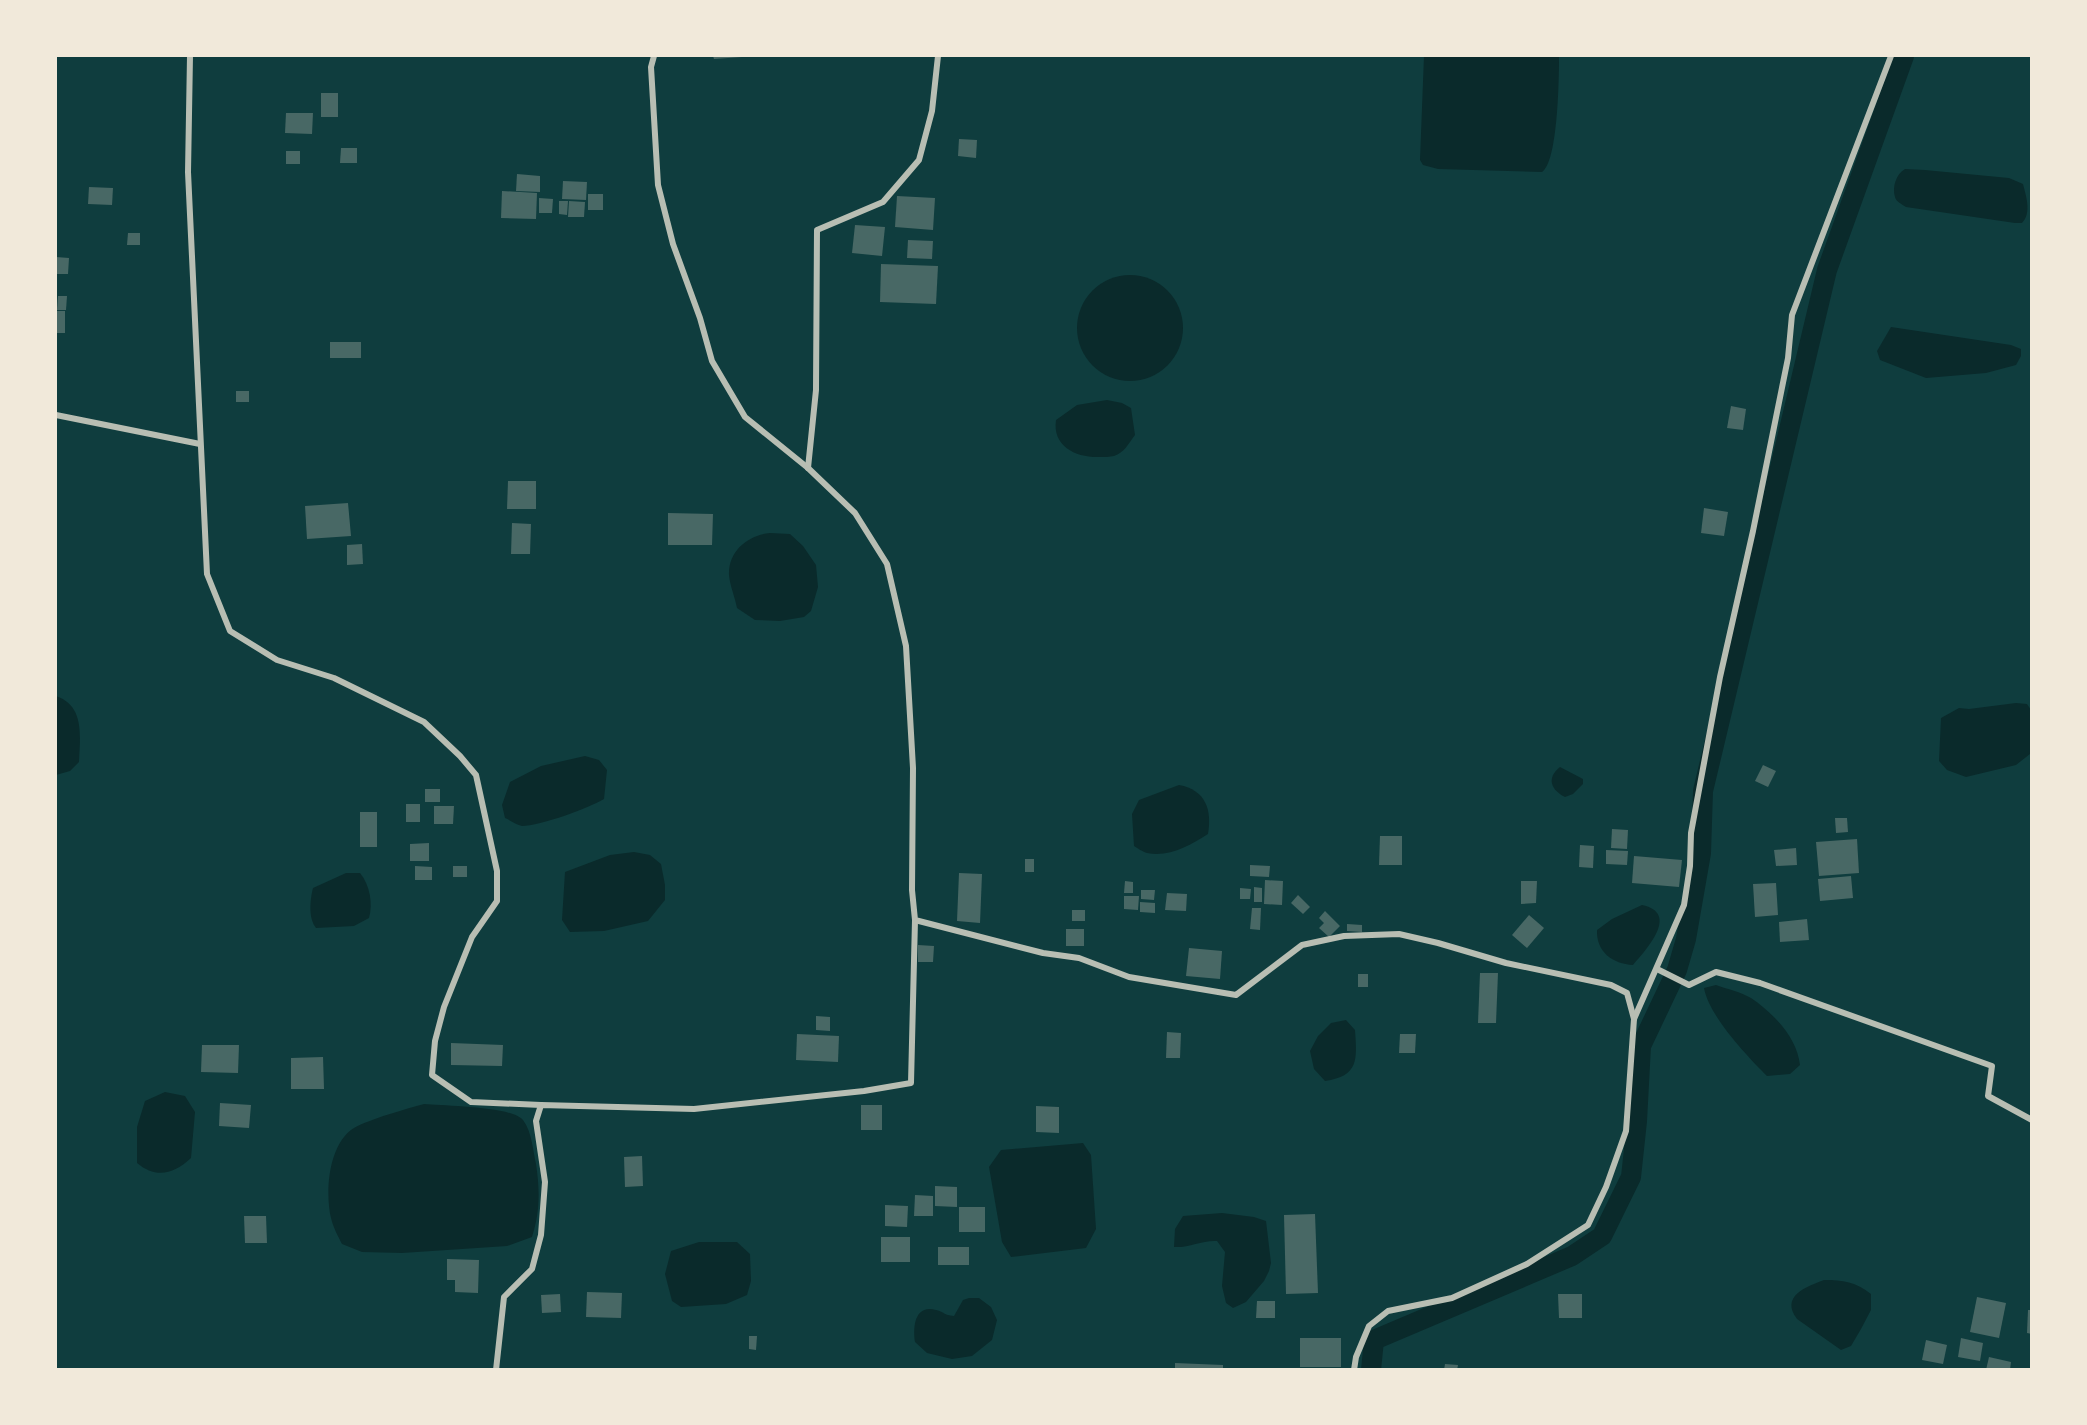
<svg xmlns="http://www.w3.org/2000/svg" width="2087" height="1425" font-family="'Roboto Condensed',sans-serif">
<rect width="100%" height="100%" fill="#0f3d3e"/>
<!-- water -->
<g fill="#0a2a2b">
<path d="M1424 56H1559C1559 77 1558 161 1542 172L1438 169 1423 165 1420 160Z"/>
<path d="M1905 169 1925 170 2009 178 2023 184C2026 196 2032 213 2022 223H2015L1906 207C1902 204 1896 202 1895 197 1892 187 1896 174 1905 169Z"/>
<circle cx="1130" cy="328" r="53"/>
<path d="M1891 327 2011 345 2021 349V356L2016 365 1986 373 1926 378 1880 360 1877 351Z"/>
<path d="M1107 400 1122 403 1131 408 1135 435C1129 443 1124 453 1114 456 1110 457 1104 457 1100 457 1077 458 1052 447 1056 420L1077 405Z"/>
<path d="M770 533 790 534 803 546 816 565 818 587 811 611 804 617 780 621 755 620 737 608C735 597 730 586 729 575 728 551 748 535 770 533Z"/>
<path d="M56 696C85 706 80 736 79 762L70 771 56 775Z"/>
<path d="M2016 703 2027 704 2031 710 2030 754 2016 765 1966 777 1947 770 1939 761 1941 718 1959 708 1969 709Z"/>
<path d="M585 756 599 760 607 770 604 799C589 808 540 826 522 826 517 825 510 820 505 818L502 805 510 782 541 766Z"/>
<path d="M1560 767 1583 779V784L1573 794 1565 797C1551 790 1546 778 1560 767Z"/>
<path d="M1179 785C1206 790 1212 810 1208 834 1191 845 1168 858 1147 853 1143 852 1137 848 1134 846L1132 814 1139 800Z"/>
<path d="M634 852 650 855 661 864 665 885V900L648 921 604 931 570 932 562 920 565 872 610 855Z"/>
<path d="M346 873H360C370 885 373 904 369 918L354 926 316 928C308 918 310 900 313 888Z"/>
<path d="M1642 905C1680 913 1647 949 1633 965 1613 964 1596 952 1597 930L1612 919Z"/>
<path d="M1716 985C1727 989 1741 992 1751 998 1773 1013 1797 1037 1800 1065L1790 1074 1767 1076C1747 1056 1709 1016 1704 988Z"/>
<path d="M1346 1020 1355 1030C1357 1060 1359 1076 1325 1081L1314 1069 1310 1051 1318 1036 1331 1023Z"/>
<path d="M165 1092 185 1096 195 1112 191 1158C174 1174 156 1179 137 1163V1127L145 1101Z"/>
<path d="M424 1104C444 1106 511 1106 523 1120 532 1132 533 1151 536 1164 540 1190 540 1212 532 1237L507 1246 402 1253 362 1252 342 1244C338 1236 333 1227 331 1218 325 1193 328 1144 354 1128 370 1119 406 1109 424 1104Z"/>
<path d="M1083 1143 1091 1155 1096 1229 1086 1248 1011 1257 1002 1242 989 1167 1001 1150Z"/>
<path d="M1222 1213 1254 1217 1266 1221 1271 1263 1269 1271 1264 1281 1246 1302 1233 1308 1226 1303 1222 1286 1225 1252 1217 1241C1202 1240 1189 1248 1174 1247L1175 1229 1183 1216Z"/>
<path d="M699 1242H737L750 1254 751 1281 747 1295 726 1304 681 1307 672 1301 665 1274 671 1251Z"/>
<path d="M1824 1280C1843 1280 1856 1282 1871 1294V1310L1861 1329 1851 1346 1841 1350 1797 1319C1780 1296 1806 1287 1824 1280Z"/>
<path d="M969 1298H979L991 1307 997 1320 992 1340 972 1356 952 1359 927 1353 915 1342C913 1328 914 1304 936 1310 945 1312 943 1315 954 1316L963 1300Z"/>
</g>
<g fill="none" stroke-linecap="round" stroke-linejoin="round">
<!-- canal -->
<path stroke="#0a2a2b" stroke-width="20" d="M1371 1370 1374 1340 1572 1256 1602 1236 1631 1177 1637 1121 1641 1046 1677 970 1686 939 1701 853 1703 791 1827 270 1904 56"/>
</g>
<!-- building -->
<g fill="#486865">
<path d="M713 56H742V57L714 59Z"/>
<rect x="321" y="93" width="17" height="24"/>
<path d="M286 113H313L312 134 285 133Z"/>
<path d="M959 139 977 140 976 158 958 156Z"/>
<path d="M341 148H357V163H340Z"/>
<rect x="286" y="151" width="14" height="13"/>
<path d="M517 174 540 176V192L516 191Z"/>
<path d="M563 181 587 182 586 200 562 199Z"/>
<path d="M89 187 113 188 112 205 88 204Z"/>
<path d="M502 191 537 193 536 219 501 218Z"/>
<rect x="588" y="194" width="15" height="16"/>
<path d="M897 196 935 198 933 230 895 227Z"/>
<path d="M539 198 553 199 552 213H539Z"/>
<path d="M559 201H568L567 215 559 214Z"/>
<path d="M569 201 585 202 584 217H568Z"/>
<path d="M855 225 885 227 882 256 852 253Z"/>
<path d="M128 233H140V245H127Z"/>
<path d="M908 240 933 241 932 259 907 258Z"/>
<path d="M56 257 69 258 68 274H56Z"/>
<path d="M881 264 938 266 936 304 880 302Z"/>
<path d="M58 296H67L66 310H57Z"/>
<rect x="56" y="311" width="9" height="22"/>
<rect x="330" y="342" width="31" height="16"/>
<rect x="236" y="391" width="13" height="11"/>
<path d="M1731 406 1746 409 1743 430 1727 428Z"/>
<path d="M508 481H536V509H507Z"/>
<path d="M348 503 351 536 307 539 305 506Z"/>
<path d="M1704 508 1728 512 1724 536 1701 533Z"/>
<path d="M668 513 713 514 712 545H668Z"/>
<path d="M512 523 531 524 530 554H511Z"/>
<path d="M362 544 363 564 347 565V545Z"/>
<path d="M1763 765 1776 771 1768 787 1755 781Z"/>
<rect x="425" y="789" width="15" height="13"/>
<rect x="406" y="804" width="14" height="18"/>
<path d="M434 806H454L453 824H434Z"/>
<rect x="360" y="812" width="17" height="35"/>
<path d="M1835 818H1847L1848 832 1836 833Z"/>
<path d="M1612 829 1628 830 1627 849 1611 848Z"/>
<path d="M1380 836H1402V865H1379Z"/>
<path d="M1857 839 1859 873 1819 876 1816 842Z"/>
<path d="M429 843V861H410V844Z"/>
<path d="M1580 845 1594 846 1593 868 1579 867Z"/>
<path d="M1796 848 1797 865 1776 866 1774 850Z"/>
<path d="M1606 850 1628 851 1627 865 1606 864Z"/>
<path d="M1634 856 1682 860 1679 887 1632 883Z"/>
<rect x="1025" y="859" width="9" height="13"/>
<path d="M1250 865 1270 866 1269 877 1250 876Z"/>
<path d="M415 866 432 867V880H415Z"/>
<rect x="453" y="866" width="14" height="11"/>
<path d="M959 873 982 874 980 923 957 921Z"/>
<path d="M1851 876 1853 898 1820 901 1818 879Z"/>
<path d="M1265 880 1283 881 1282 905 1264 904Z"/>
<path d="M1125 881 1133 882V893H1124Z"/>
<path d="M1521 881H1537L1536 903 1521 904Z"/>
<path d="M1776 883 1778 915 1755 917 1753 884Z"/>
<path d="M1254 887 1262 888V902H1254Z"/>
<path d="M1240 888 1251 889 1250 899H1240Z"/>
<path d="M1141 890H1155L1154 900 1141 899Z"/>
<path d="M1167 893 1187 894 1186 911 1165 910Z"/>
<path d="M1298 895 1310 907 1303 914 1291 903Z"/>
<path d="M1124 896H1139L1138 910 1124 909Z"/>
<path d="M1140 902 1155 903V913L1140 912Z"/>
<path d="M1252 908H1261L1260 930 1250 929Z"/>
<rect x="1072" y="910" width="13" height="11"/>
<path d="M1325 911 1340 926 1329 937 1319 928 1324 923 1319 918Z"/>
<path d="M1529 915 1544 928 1527 948 1512 935Z"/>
<path d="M1807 919 1809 940 1780 942 1779 922Z"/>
<path d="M1347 924 1362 925V932L1347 931Z"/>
<rect x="1066" y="929" width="18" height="17"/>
<path d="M918 945 934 946 933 962H918Z"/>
<path d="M1189 948 1222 951 1220 979 1186 976Z"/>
<path d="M1480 973H1498L1496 1023H1478Z"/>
<rect x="1358" y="974" width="10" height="13"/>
<path d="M816 1016 830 1017V1031L816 1030Z"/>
<path d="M1167 1032 1181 1033 1180 1058H1166Z"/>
<path d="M797 1034 839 1036 838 1062 796 1060Z"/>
<path d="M1400 1034H1416L1415 1053H1399Z"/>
<path d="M451 1043 503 1045 502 1066 451 1065Z"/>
<path d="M202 1045H239L238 1073 201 1072Z"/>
<path d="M323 1057 324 1089H291V1058Z"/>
<path d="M220 1103 251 1105 249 1128 219 1126Z"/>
<rect x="861" y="1105" width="21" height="25"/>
<path d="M1036 1106 1059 1107V1133L1036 1132Z"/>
<path d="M642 1156 643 1186 625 1187 624 1157Z"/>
<path d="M935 1186 957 1187V1207L935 1206Z"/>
<path d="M915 1195 933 1196V1216H914Z"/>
<path d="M885 1205 908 1206 907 1227 885 1226Z"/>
<rect x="959" y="1207" width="26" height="25"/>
<path d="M1315 1214 1318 1293 1286 1294 1284 1215Z"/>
<path d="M244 1216H266L267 1243H245Z"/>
<rect x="881" y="1237" width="29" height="25"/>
<rect x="938" y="1247" width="31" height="18"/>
<path d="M447 1259 479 1260 478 1293 455 1292V1280H447Z"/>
<path d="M587 1292 622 1293 621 1318 586 1317Z"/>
<path d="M560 1294 561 1312 542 1313 541 1295Z"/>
<path d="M1558 1294H1582V1318H1559Z"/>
<path d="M1977 1297 2006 1303 1999 1338 1970 1332Z"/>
<path d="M1257 1301H1275V1318H1256Z"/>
<path d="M2028 1310H2032V1334L2027 1333Z"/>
<path d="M749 1336H757L756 1350 749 1349Z"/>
<rect x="1300" y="1338" width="41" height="29"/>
<path d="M1961 1338 1983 1343 1980 1361 1958 1357Z"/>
<path d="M1926 1340 1947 1345 1943 1364 1922 1360Z"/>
<path d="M1989 1357 2011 1362 2010 1370H1986Z"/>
<path d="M1175 1363 1223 1365V1370H1175Z"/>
<path d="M1445 1364 1458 1365 1457 1370H1444Z"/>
</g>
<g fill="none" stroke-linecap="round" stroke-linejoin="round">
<!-- minor -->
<g stroke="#b8beb3" stroke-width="6">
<path d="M190 56 188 172 207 574 230 631 277 660 334 678 424 722 460 756 476 775 497 871V901L472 937 444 1007 435 1041 432 1075 471 1102 541 1105"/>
<path d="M654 56 651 67 658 185 673 244 700 318 712 361 745 417 808 468 855 513 887 564 906 646 913 768 912 890 915 920 1043 953 1079 958 1129 977 1236 995 1302 945 1344 936 1399 934 1438 943 1506 963 1611 985 1627 993 1634 1019"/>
<path d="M56 415 200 444"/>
<path d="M808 468 816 390 817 230 883 202 919 160 932 111 938 56"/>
<path d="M1657 969 1689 985 1716 972 1760 983 1992 1066 1988 1096 2032 1120"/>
<path d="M496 1370 504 1297 532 1269 541 1235 545 1182 536 1121 541 1105 694 1109 864 1091 911 1083 915 920"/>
<path d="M1354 1370 1356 1357 1369 1326 1388 1311 1452 1298 1527 1264 1588 1225 1606 1187 1626 1131 1634 1019 1684 905 1690 866 1691 833 1720 677 1753 531 1788 358 1792 315 1891 56"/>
</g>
</g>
<!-- border -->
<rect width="2087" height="1425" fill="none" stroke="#f1e9da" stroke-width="114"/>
</svg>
